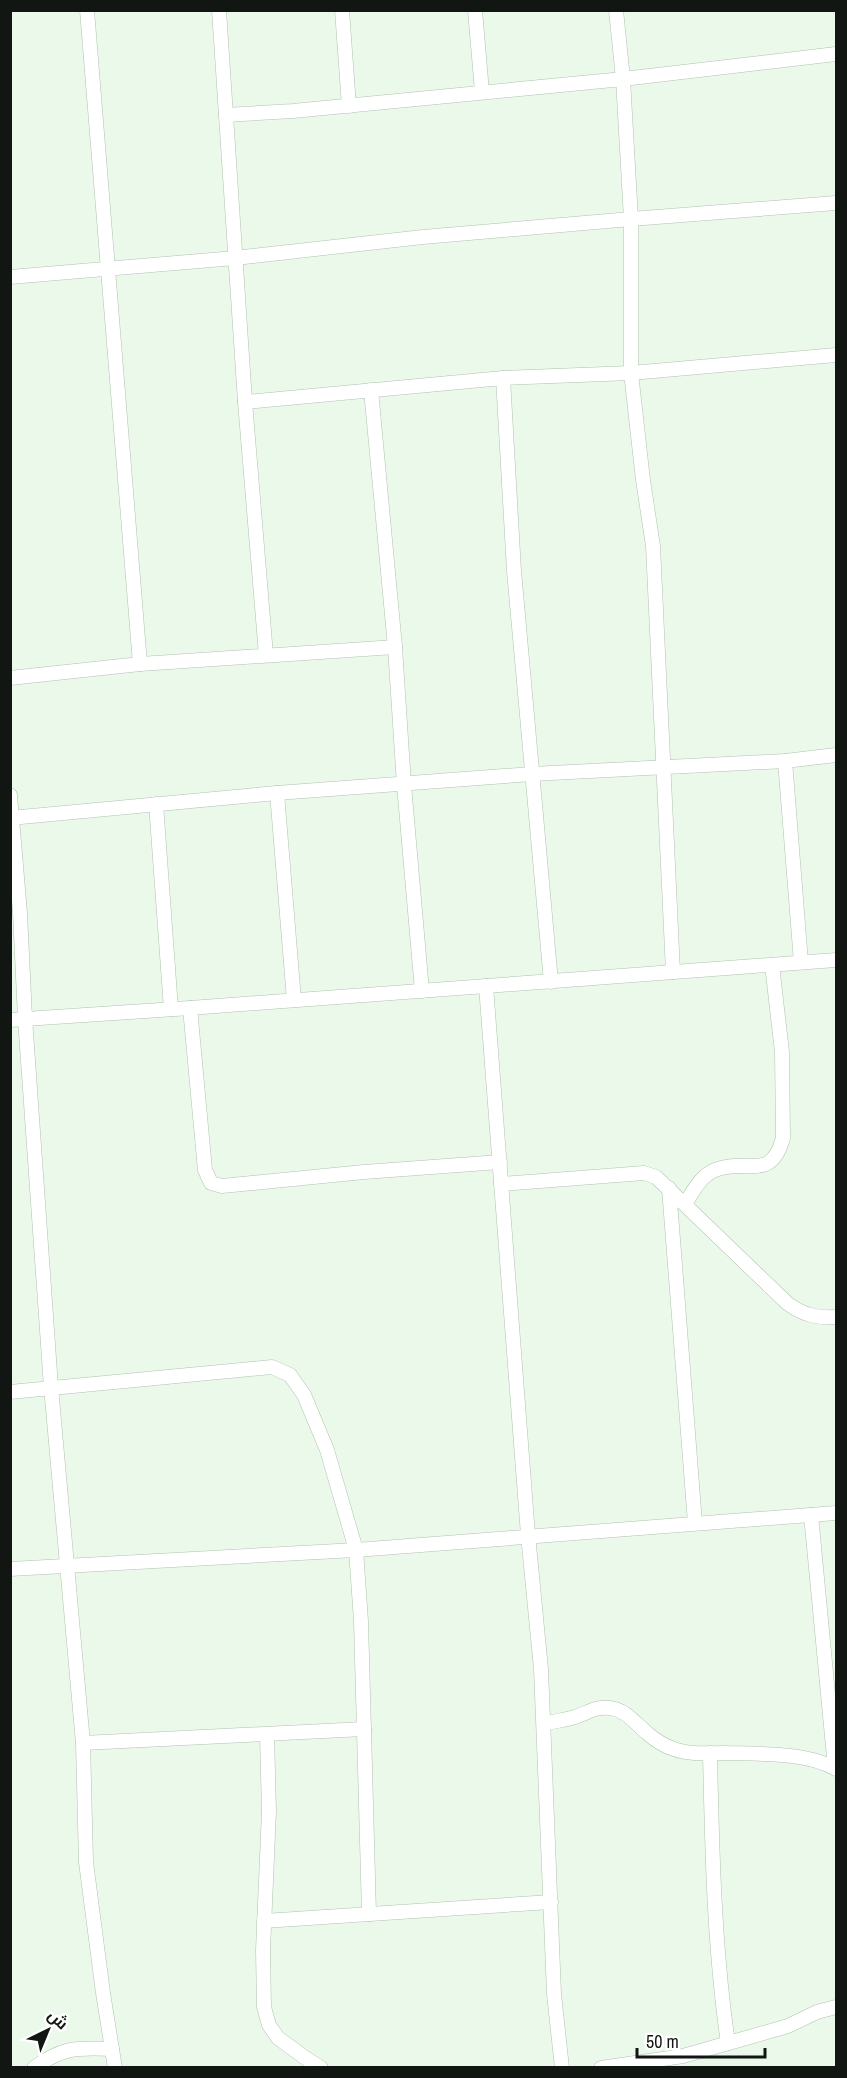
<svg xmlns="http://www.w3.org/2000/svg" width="847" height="2078" font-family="'Archivo Narrow',Cairo,sans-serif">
<rect width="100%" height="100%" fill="#ebf9ea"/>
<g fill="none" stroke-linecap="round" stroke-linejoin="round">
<defs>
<g id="street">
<path d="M87 10 140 664"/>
<path d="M219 10 245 402 266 655"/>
<path d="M342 10 349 106"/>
<path d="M475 10 482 92"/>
<path d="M616 10 623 79 631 219V373L643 480 653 546 673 972"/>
<path d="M226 115 293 111 623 79 836 54"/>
<path d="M10 277 235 258 423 237 631 219 836 203"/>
<path d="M503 378 514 571 551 982"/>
<path d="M371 390 395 647 404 785 422 991"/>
<path d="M245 402 503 378 631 373 836 355"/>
<path d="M10 678 140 664 395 647"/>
<path d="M785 761 801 962"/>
<path d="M277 793 294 1000"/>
<path d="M10 795 20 913 25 1018 51 1387 83 1743 86 1862 103 1993 115 2068"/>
<path d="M156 804 171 1009"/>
<path d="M10 818 277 793 532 774 785 761 836 755"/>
<path d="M486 986 528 1535 541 1669 554 1994 562 2068"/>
<path d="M190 1008 205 1170 211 1183 222 1186 364 1172 500 1162"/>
<path d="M10 1020 190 1008 836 960"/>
<path d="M501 1184 644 1173 656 1177 787 1303C803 1315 816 1318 836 1317"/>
<path d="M669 1188 695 1523"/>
<path d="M685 1204C693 1192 700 1176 715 1170 746 1157 771 1183 783 1138L782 1052 772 965"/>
<path d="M10 1392 272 1367 290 1375 304 1395 327 1450 356 1550 361 1621 369 1914"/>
<path d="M811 1515 835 1768"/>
<path d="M10 1569 356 1550 836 1513"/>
<path d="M544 1724C554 1721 565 1720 575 1717 587 1713 597 1706 610 1708 626 1710 635 1723 647 1733 655 1740 664 1746 674 1749 690 1755 708 1753 724 1753 758 1754 807 1752 836 1769"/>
<path d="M267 1735 269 1811 263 1950 264 2007 269 2025 278 2038 304 2057 321 2068"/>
<path d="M83 1743 364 1729"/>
<path d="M710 1753C712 1850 714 1947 728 2043"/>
<path d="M264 1921 551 1902"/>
<path d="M34 2068C64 2046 77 2048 112 2049"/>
<path d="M601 2068 683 2056 788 2026 817 2012 836 2007"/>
</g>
</defs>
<!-- street casing -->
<use href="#street" stroke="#b3c0b2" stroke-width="15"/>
<!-- street -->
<use href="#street" stroke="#fff" stroke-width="14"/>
</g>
<!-- border -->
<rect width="847" height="2078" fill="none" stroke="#121612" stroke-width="24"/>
<!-- north arrow -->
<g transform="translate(48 2030) rotate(43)" stroke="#ffffff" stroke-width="4.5" paint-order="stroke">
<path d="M0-4.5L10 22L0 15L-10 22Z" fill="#121612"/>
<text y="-9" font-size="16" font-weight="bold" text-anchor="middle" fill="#121612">ش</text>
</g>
<!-- scale -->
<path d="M637 2048v9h128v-9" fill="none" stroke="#121612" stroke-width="3"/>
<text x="646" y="2048" font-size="18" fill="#121612" stroke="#ffffff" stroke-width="4.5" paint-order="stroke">50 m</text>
</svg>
